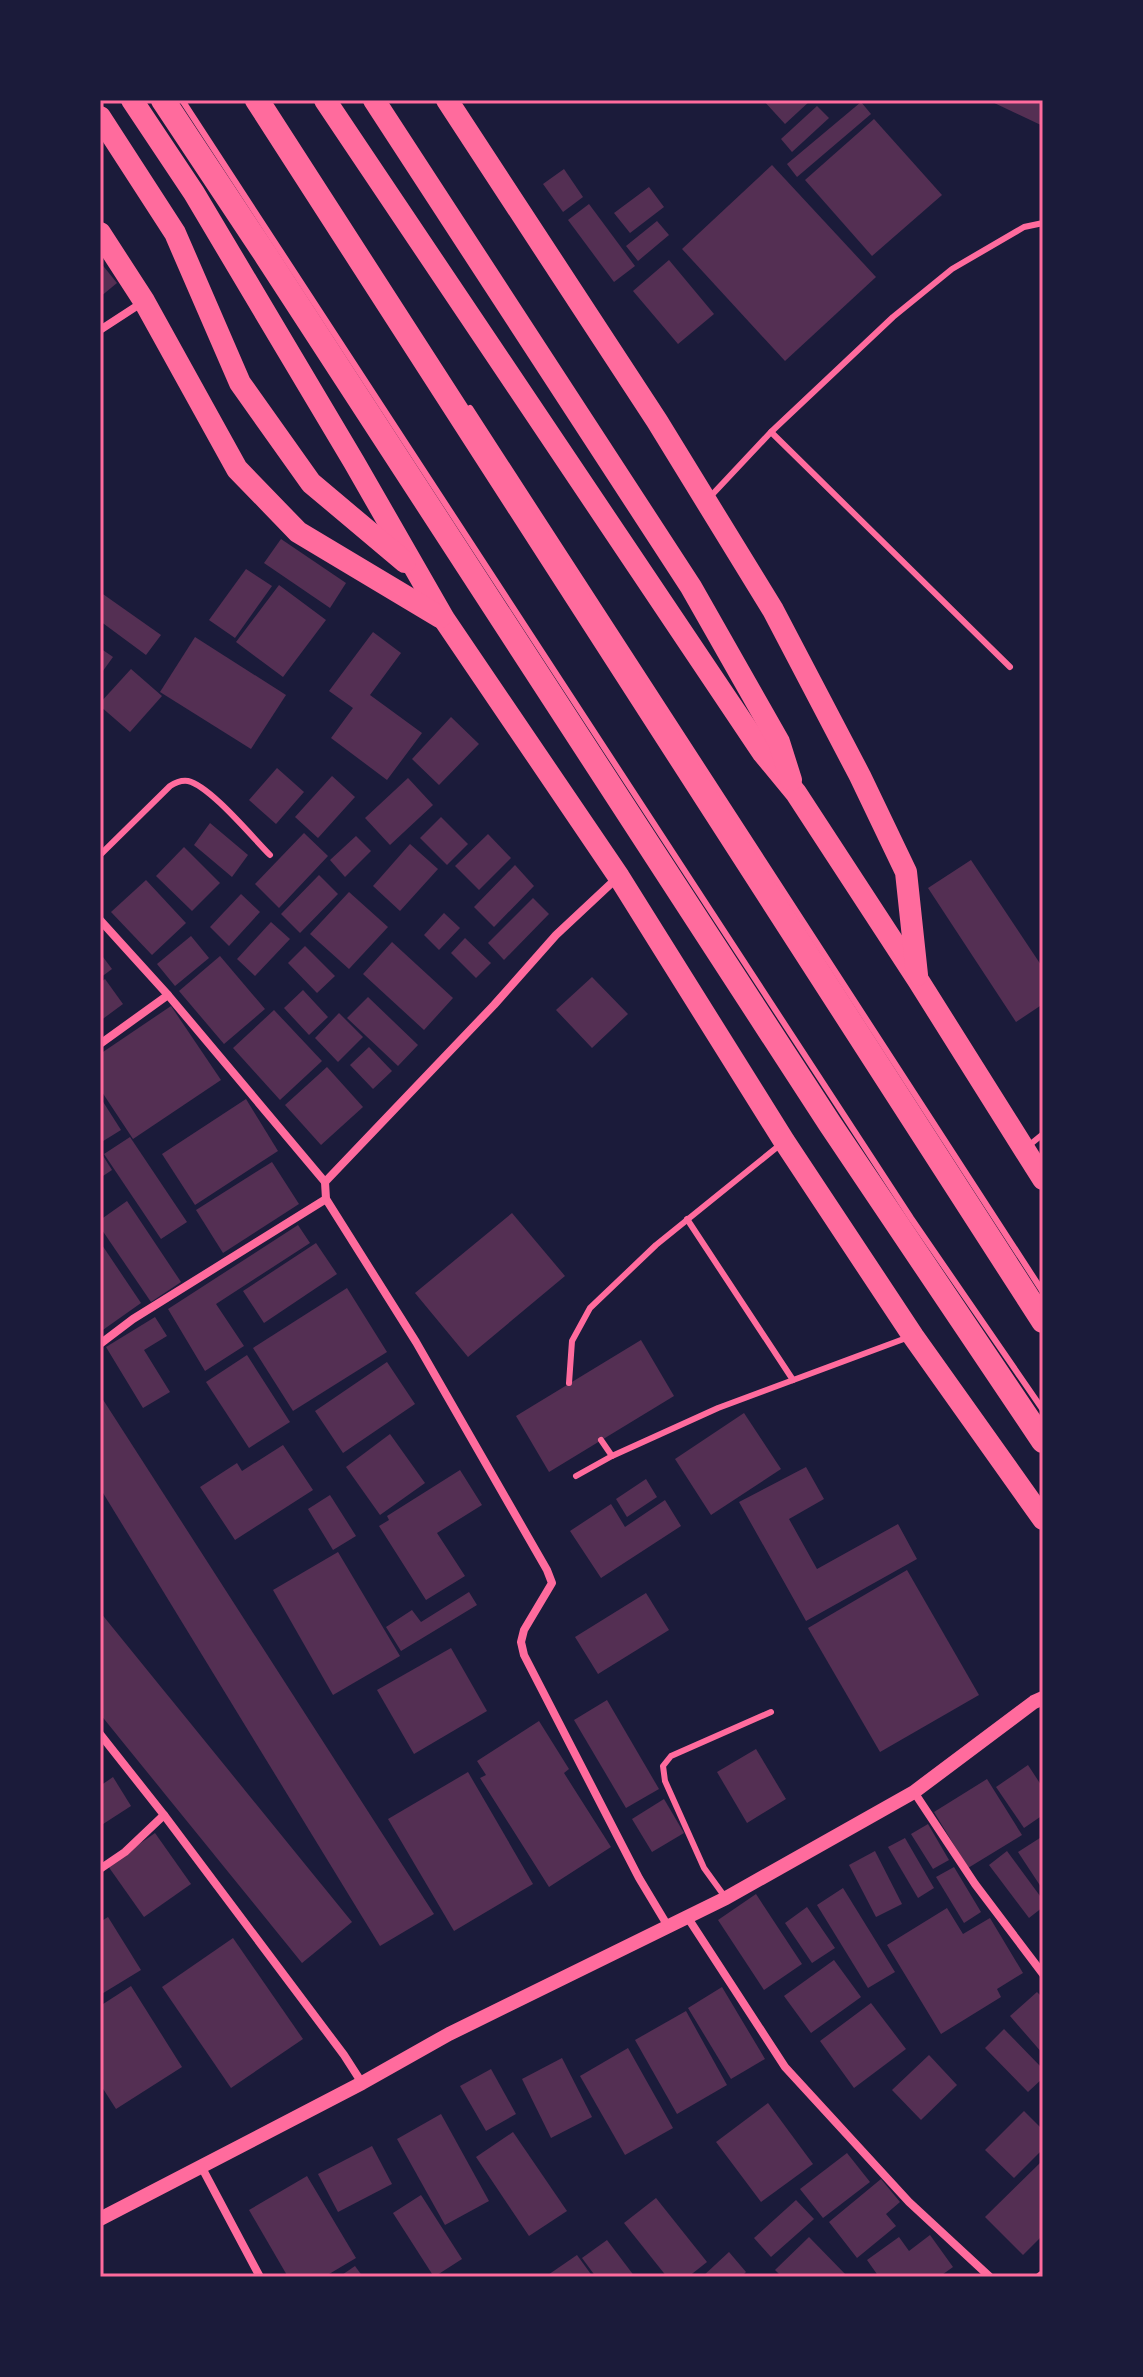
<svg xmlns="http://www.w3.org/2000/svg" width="1143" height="2377" font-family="'Alegreya Sans',sans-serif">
<rect width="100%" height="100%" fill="#1b1b3a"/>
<!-- building -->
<g fill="#542f53">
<path d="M763 100H811L785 124Z"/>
<path d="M988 100H1043V126Z"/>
<path d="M861 102 871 114 797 177 787 164Z"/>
<path d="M817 106 829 118 792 152 781 139Z"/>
<path d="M874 119 942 195 872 256 805 180Z"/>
<path d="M772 165 876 277 785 361 682 249Z"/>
<path d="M564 169 583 197 563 212 543 184Z"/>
<path d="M649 187 664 207 630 233 614 213Z"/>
<path d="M589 204 635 266 614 282 568 220Z"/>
<path d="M657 221 669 235 638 261 626 246Z"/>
<path d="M669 260 714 314 678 344 633 291Z"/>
<path d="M100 262 117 283 100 297Z"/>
<path d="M281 539 346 583 330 608 264 563Z"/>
<path d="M246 569 272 586 235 638 209 620Z"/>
<path d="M279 585 326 620 283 677 236 642Z"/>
<path d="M100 592 161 635 146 655 100 621Z"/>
<path d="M373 632 401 653 370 695 422 733 387 780 331 738 353 708 329 691Z"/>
<path d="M195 637 286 695 251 749 160 692Z"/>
<path d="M100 648 113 657 100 675Z"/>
<path d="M131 669 162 696 130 732 100 706V703Z"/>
<path d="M451 717 479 744 439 785 412 759Z"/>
<path d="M277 768 304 792 276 824 249 800Z"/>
<path d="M332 776 355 797 318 838 295 817Z"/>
<path d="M408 778 433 805 390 845 365 818Z"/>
<path d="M441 817 468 844 447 865 420 838Z"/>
<path d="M210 823 248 855 232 877 194 845Z"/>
<path d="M304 833 328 856 279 908 255 884Z"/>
<path d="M488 834 511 858 479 890 455 866Z"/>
<path d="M356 836 371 851 345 877 330 860Z"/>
<path d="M410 844 438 869 400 911 373 886Z"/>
<path d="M184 847 220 883 192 911 156 876Z"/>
<path d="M971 860 1043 968V1004L1016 1022 928 888Z"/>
<path d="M515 865 534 886 494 927 474 907Z"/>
<path d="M319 875 338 894 300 933 281 914Z"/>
<path d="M146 880 186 923 152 955 111 912Z"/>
<path d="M349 892 388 927 349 969 310 934Z"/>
<path d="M241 894 260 912 229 946 210 927Z"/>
<path d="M533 898 549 914 504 960 488 943Z"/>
<path d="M444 913 460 928 439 950 424 935Z"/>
<path d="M271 922 290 939 255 976 237 959Z"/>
<path d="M191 936 209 958 175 986 157 964Z"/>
<path d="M465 938 491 963 476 978 451 953Z"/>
<path d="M392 942 453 998 424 1030 363 974Z"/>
<path d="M305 946 335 976 317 993 288 963Z"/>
<path d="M100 953 112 969 100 978Z"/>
<path d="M220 956 265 1009 224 1044 179 991Z"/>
<path d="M592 977 628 1014 592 1048 556 1010Z"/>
<path d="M105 979 123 1004 100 1021V983Z"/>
<path d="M303 990 328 1017 309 1035 284 1008Z"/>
<path d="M368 997 418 1045 398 1066 347 1018Z"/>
<path d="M171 1006 221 1080 133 1139 100 1089V1054Z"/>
<path d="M274 1010 322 1061 280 1100 233 1048Z"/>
<path d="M339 1013 363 1037 338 1062 315 1038Z"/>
<path d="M369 1047 392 1071 373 1089 350 1065Z"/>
<path d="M327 1067 363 1107 321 1145 285 1105Z"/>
<path d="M100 1097 121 1130 100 1143Z"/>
<path d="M246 1099 278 1151 195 1205 162 1154Z"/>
<path d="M130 1137 187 1222 161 1239 104 1154Z"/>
<path d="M100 1151 112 1170 100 1178Z"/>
<path d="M272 1162 299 1204 223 1253 196 1210Z"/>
<path d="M127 1201 181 1282 151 1302 100 1227V1220Z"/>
<path d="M512 1213 565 1276 468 1357 415 1293Z"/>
<path d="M298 1225 310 1243 216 1304 244 1346 205 1371 168 1309Z"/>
<path d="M100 1242 141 1303 100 1332Z"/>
<path d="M316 1243 337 1274 264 1323 243 1291Z"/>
<path d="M347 1288 387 1352 293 1411 253 1348Z"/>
<path d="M155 1317 167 1336 144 1350 170 1392 143 1408 106 1347Z"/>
<path d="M641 1340 674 1396 549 1472 516 1416Z"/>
<path d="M247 1355 290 1422 249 1448 206 1382Z"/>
<path d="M387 1362 415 1404 343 1453 315 1411Z"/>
<path d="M100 1395 434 1914 380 1946 100 1488Z"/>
<path d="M744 1413 781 1469 711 1515 675 1459Z"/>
<path d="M390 1434 425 1483 380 1515 346 1467Z"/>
<path d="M283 1445 313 1490 235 1540 200 1487 237 1463 242 1471Z"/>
<path d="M806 1467 824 1499 789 1519 817 1569 898 1524 917 1559 806 1621 739 1502Z"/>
<path d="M460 1470 482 1505 437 1533 465 1576 426 1600 379 1526 389 1520 387 1516Z"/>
<path d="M646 1479 657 1497 627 1517 616 1499Z"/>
<path d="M330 1495 356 1536 333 1550 308 1509Z"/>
<path d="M665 1500 681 1526 601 1578 570 1531 611 1504 625 1527Z"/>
<path d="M338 1552 400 1656 333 1695 273 1590Z"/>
<path d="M907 1570 979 1695 880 1752 808 1628Z"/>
<path d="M469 1592 477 1605 401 1651 386 1627 412 1610 421 1622Z"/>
<path d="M646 1593 669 1630 598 1674 575 1637Z"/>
<path d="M100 1612 352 1922 302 1963 100 1714Z"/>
<path d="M451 1648 487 1711 414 1754 377 1690Z"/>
<path d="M607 1700 659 1789 626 1808 574 1720Z"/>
<path d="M539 1721 569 1769 564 1773 611 1847 549 1887 480 1778 486 1775 477 1761Z"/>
<path d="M756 1749 786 1799 747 1823 717 1772Z"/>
<path d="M1028 1765 1043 1788V1815L1024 1828 996 1787Z"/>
<path d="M468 1772 533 1884 454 1931 388 1819Z"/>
<path d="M113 1777 131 1806 100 1826V1786Z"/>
<path d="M987 1779 1022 1835 968 1868 934 1812Z"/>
<path d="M664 1799 684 1833 652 1852 632 1819Z"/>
<path d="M928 1824 949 1860 933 1869 911 1834Z"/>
<path d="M155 1833 191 1884 144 1917 108 1866Z"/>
<path d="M1043 1836V1890L1018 1852Z"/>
<path d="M905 1838 934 1888 918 1898 888 1847Z"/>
<path d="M875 1851 902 1904 876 1917 849 1865Z"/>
<path d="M1007 1851 1043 1900V1907L1029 1918 989 1865Z"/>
<path d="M954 1867 981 1912 964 1923 936 1877Z"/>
<path d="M843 1888 895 1972 868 1988 817 1905Z"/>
<path d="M756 1894 802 1964 764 1990 718 1920Z"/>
<path d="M807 1907 835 1948 812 1963 785 1923Z"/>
<path d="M947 1908 963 1934 990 1918 1023 1973 997 1989 1001 1997 941 2034 887 1945Z"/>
<path d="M108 1917 141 1970 100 1995V1922Z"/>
<path d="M233 1938 303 2039 231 2088 162 1987Z"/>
<path d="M834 1960 861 1997 811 2033 784 1996Z"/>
<path d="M131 1986 182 2067 116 2109 100 2084V2006Z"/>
<path d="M722 1987 765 2059 731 2079 688 2008Z"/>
<path d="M1037 1992 1043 1998V2054L1010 2016Z"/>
<path d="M871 2003 906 2049 854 2088 820 2041Z"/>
<path d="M686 2011 727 2085 677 2114 635 2040Z"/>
<path d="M1004 2029 1043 2069V2078L1028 2092 985 2048Z"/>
<path d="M628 2048 673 2128 625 2155 580 2076Z"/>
<path d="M929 2055 957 2085 921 2120 892 2090Z"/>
<path d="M562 2058 592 2117 551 2138 522 2079Z"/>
<path d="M491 2069 516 2114 486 2131 460 2086Z"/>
<path d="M768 2103 813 2164 761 2202 716 2142Z"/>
<path d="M1024 2111 1043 2130V2149L1014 2178 985 2150Z"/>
<path d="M441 2114 489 2201 445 2225 397 2139Z"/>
<path d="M513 2132 567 2211 529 2236 476 2157Z"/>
<path d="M372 2146 392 2184 338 2212 318 2174Z"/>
<path d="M847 2153 870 2182 823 2218 800 2189Z"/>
<path d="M1043 2160V2235L1023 2255 985 2217Z"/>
<path d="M307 2176 356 2258 324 2277H288L249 2210Z"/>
<path d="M881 2179 900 2202 886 2214 896 2226 857 2258 829 2222Z"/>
<path d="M421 2195 462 2259 434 2277 393 2213Z"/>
<path d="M656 2198 707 2262 688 2277H667L624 2223Z"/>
<path d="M796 2200 814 2219 771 2257 754 2238Z"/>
<path d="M930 2235 953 2267 939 2277H879L867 2260 899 2237 909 2251Z"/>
<path d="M809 2237 848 2277H782L775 2270Z"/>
<path d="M607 2240 635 2277H596L582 2258Z"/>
<path d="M729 2252 746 2272 741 2277H702Z"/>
<path d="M577 2255 593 2277H545Z"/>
<path d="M355 2266 363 2277H339Z"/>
</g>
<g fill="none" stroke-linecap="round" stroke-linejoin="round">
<!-- service -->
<g stroke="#ff6b9d" stroke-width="6">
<path d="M182 100 911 1218 1043 1410"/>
<path d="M470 408 1043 1292"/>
<path d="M771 432 1010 667"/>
<path d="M709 498 771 432 893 317 952 269 1024 227 1043 223"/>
<path d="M100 855 170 786C176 782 181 780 188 781 210 786 252 837 270 855"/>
<path d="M1027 1147 1043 1134"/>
<path d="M687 1219 793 1380"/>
<path d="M569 1383 572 1341 590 1308 656 1245 781 1144"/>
<path d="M601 1440 612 1456 718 1408 909 1337"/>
<path d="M576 1476 612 1456"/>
<path d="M725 1897 704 1868 665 1781 663 1766 671 1756 771 1712"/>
</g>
<!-- minor -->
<g stroke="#ff6b9d" stroke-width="8">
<path d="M100 330 143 302"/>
<path d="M100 920 168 995 325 1182 326 1199 416 1342 547 1570 552 1583 524 1630 521 1642 524 1655 639 1878 669 1928"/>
<path d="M100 1044 168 995"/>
<path d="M325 1182 494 1005 556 935 618 877"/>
<path d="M100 1344 133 1319 326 1199"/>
<path d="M100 1734 164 1815 344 2055 362 2083"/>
<path d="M914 1792 975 1884 1043 1974"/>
<path d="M100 1869 125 1852 164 1815"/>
<path d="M688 1918 785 2067 909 2202 990 2277"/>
<path d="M201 2166 260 2277"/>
<path d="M1039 2277 1043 2274"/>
</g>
<!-- tertiary -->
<path stroke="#ff6b9d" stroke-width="14" d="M100 2219 362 2083 449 2034 726 1898 914 1792 1034 1702 1043 1698"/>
<!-- trunk -->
<g stroke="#ff6b9d" stroke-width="22">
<path d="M132 100 194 193 354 462 444 619 619 877 784 1141 913 1336 1043 1519"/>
<path d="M325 100 763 753 796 793 918 980 1043 1179"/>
<path d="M374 100 691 587 779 742 791 780"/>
<path d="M447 100 657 421 773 610 860 776 906 872 917 975"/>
<path d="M100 117 175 233 240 383 311 483 405 562"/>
<path d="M100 233 144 301 237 469 298 532 440 617"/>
</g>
<!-- motorway -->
<g stroke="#ff6b9d" stroke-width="24">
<path d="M163 100 267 257 830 1124 1043 1441"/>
<path d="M257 100 1043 1321"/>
</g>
</g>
<!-- border -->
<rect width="1143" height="2377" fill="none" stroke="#1b1b3a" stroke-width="204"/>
<rect x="102" y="102" width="939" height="2173" fill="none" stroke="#ff6b9d" stroke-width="3"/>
</svg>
